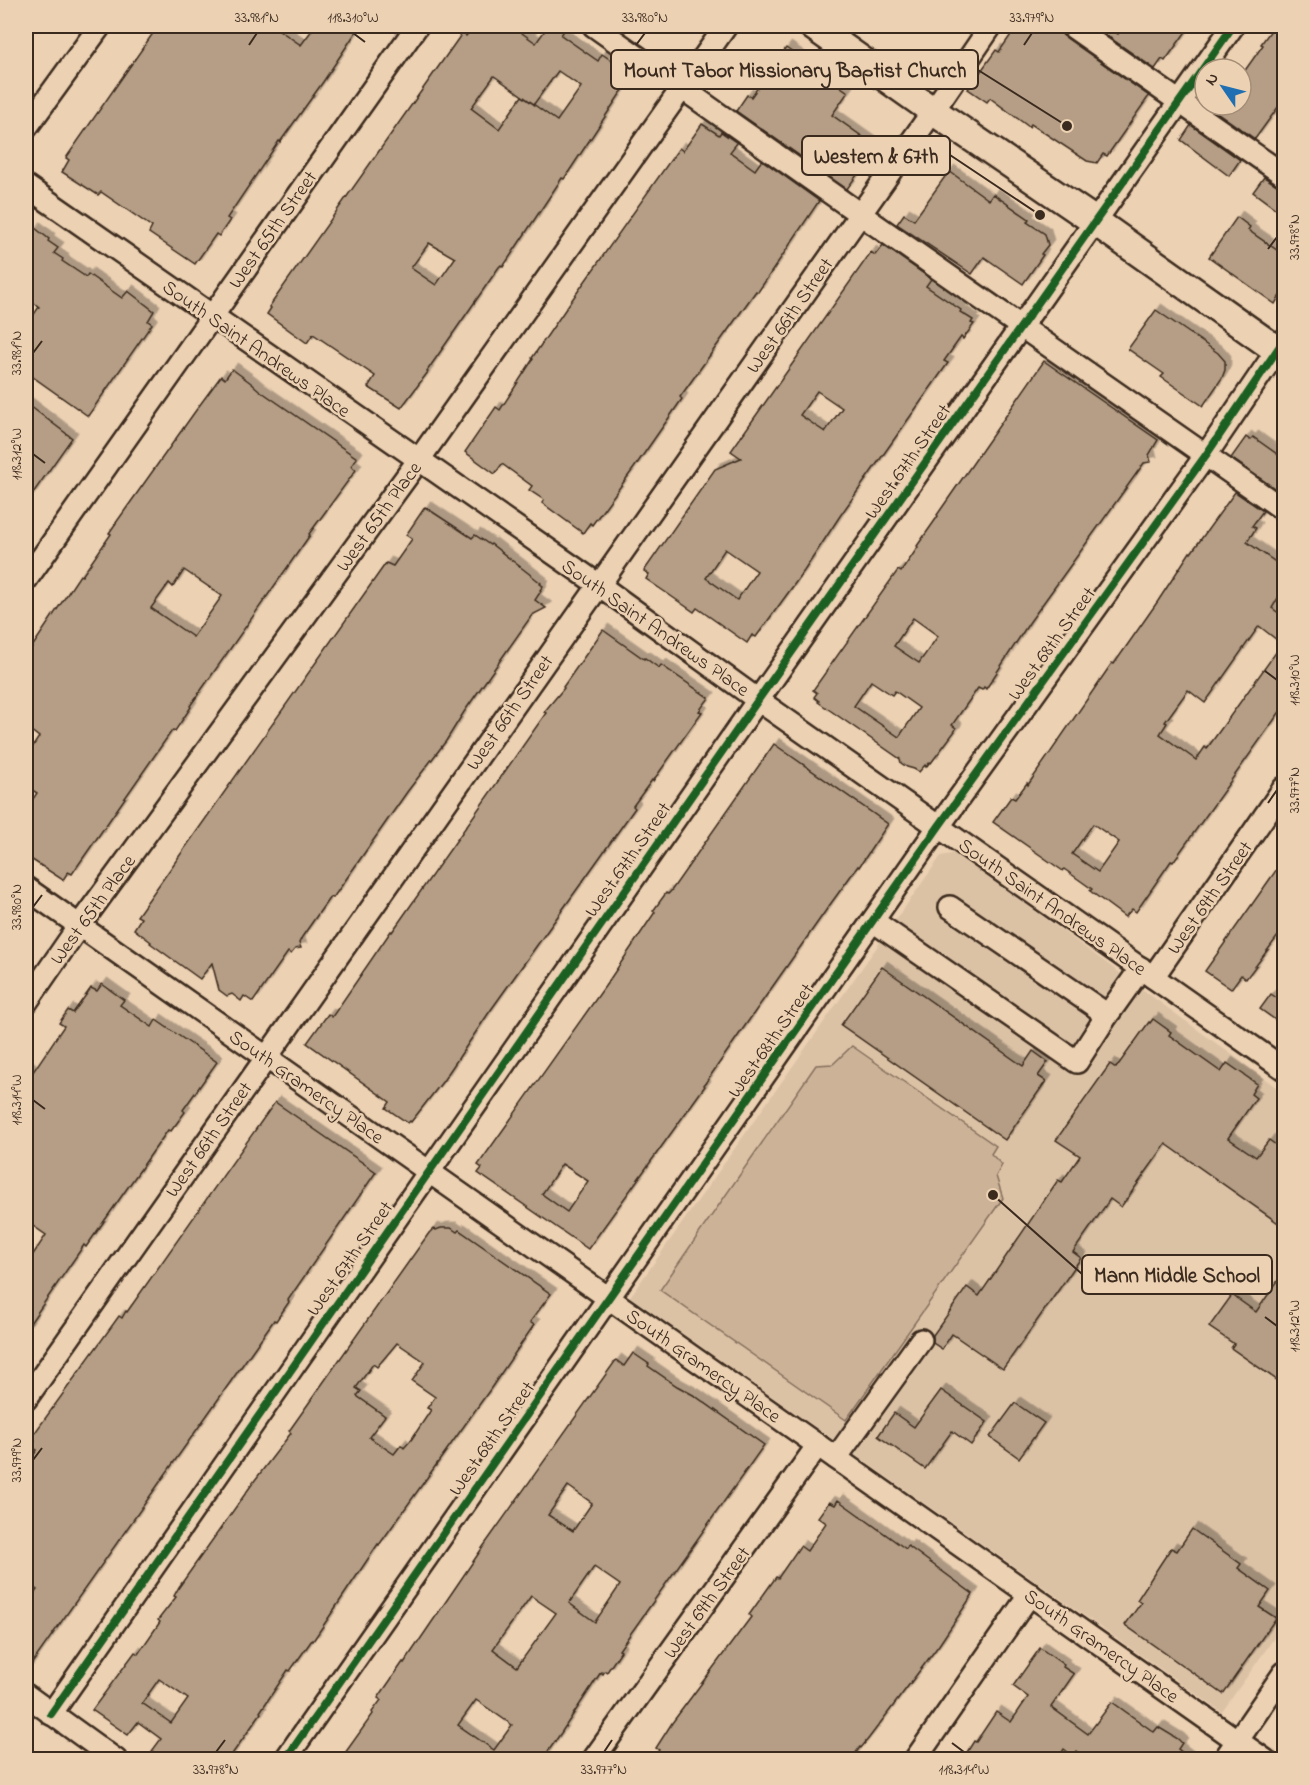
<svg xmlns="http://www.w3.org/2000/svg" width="1310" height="1785" font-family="'Indie Flower',sans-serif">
<defs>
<filter id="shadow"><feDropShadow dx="5.5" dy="-5.5" stdDeviation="0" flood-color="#0004"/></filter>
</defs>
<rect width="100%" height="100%" fill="#ecd1b3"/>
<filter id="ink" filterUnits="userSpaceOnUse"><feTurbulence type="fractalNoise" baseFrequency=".0167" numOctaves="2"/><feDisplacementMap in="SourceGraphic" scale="12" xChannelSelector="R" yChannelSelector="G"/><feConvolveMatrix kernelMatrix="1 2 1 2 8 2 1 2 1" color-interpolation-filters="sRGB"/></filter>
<g filter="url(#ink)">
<!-- built -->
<path fill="#dcc2a5" d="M956 853 1284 1093V1624L1222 1712 630 1297 941 856Z"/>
<!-- green -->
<path fill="#ccb398" stroke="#846e5b" stroke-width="1.5" d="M852 1046 996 1146 991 1154 1002 1165 996 1176 1003 1198 846 1420 660 1290 816 1065 833 1064Z"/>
<!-- building -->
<g fill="#b59e85" stroke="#3b2a1e" stroke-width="1.5" fill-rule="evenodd" filter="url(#shadow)">
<path d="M158 26H273L301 45 315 26H360L323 82 280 142 279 141 227 218 230 220 219 236 216 234 195 264 149 233 152 227 101 192 98 195 62 172 69 160 66 158Z"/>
<path d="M474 26H512L536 43 548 26H567L561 35 598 61 602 54 630 73 626 79 630 82 620 94 564 179 562 178 503 267 501 265 499 267 427 371 428 372 401 408 368 387 375 376 313 334 307 343 267 314 271 308 269 307 458 39 462 33 466 36ZM558 71 581 87 557 121 522 96 499 129 471 108 494 76 534 104ZM429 243 455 258 436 285 411 268Z"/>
<path d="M1017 26H1058L1060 32 1064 36 1149 96 1107 156 1103 154 1097 163 1087 161 1031 124 1029 127 990 98 987 102 968 89 996 50 999 52Z"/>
<path d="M1093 26H1106L1118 34 1124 26H1190L1165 61 1162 59 1155 69Z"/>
<path d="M1274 26H1279L1284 29V99L1255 139 1214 110 1218 105H1241V76L1263 45 1261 44Z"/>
<path d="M786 48 848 92 832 115 877 147 847 189 736 111 747 95 751 97Z"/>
<path d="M702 124 719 135 721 132 737 143 730 152 755 170 762 160 819 201 758 292 756 291 680 397 682 399 634 468 592 525 590 523 583 533 542 503 544 500 529 490 532 486 502 464 495 474 465 452 496 407 500 410 533 359 532 358 569 304 679 148 683 151Z"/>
<path d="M1191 125 1240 160 1229 176 1181 140Z"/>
<path d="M949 171 989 200 993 194 1029 219 1027 222 1045 234 1048 245 1041 254 1043 255 1023 284 984 257 972 274 897 224 904 214 914 220Z"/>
<path d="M1264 177 1277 185 1284 188V215L1253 192Z"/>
<path d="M1237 217 1250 227 1248 230 1284 255V289L1275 304 1209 257Z"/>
<path d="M35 228 49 239 48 241 58 248 54 253 63 259 62 261 86 277 88 274 122 298 128 291 154 311 148 321 152 324 88 416 26 372V326L39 307 26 297V241Z"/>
<path d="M883 245 931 279 926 286 961 310 960 312 973 320 971 323 974 324 963 339 961 337 944 361 948 363 840 516 804 571 756 637 752 635 747 643 697 608 694 612 665 592 646 579 649 574 644 571 715 469 741 458 731 451 871 252 875 255ZM817 391 842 408 825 432 800 415ZM725 549 757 571 737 600 706 578Z"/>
<path d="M1156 310 1218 353 1225 361V370L1222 378 1203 406 1161 377 1164 374 1128 349Z"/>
<path d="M1044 361 1158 440 1149 455 1151 462 1144 463 1029 623 986 689 984 687 982 690 978 688 952 725 956 728 955 731 931 763 930 762 926 767 925 765 919 772 914 769 907 767 901 763 900 759 818 702 819 701 814 697 817 693 813 690 898 570 901 572 918 547 917 546 938 516 937 515ZM913 618 938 636 919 663 894 646ZM871 681 892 695 895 691 919 708 899 737 854 706Z"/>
<path d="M232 369 251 383 259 390 357 458 351 466 356 470 309 534 310 535 190 706 191 707 175 731 173 730 171 732 72 874 68 872 63 880 26 856V809L37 793 26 786V757L39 737 26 727V656L80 575 82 576 111 534 109 533 118 520 199 406 221 376 225 379ZM184 570 222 596 193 637 151 608 169 583 173 587Z"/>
<path d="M26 403 72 438 26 503Z"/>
<path d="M1246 437 1250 440 1253 437 1284 459V495L1231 458Z"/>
<path d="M1235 492 1263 511 1252 526 1256 528 1247 542 1284 568V588L1272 608 1284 617V706L1173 862 1171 861 1136 912 1132 909 1125 917 1090 891 1092 889 1064 869 1063 871 993 822 1011 797 1015 799 1027 783 1028 785 1112 663 1114 664 1158 601 1190 552 1191 553ZM1259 626 1282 644 1208 747 1207 749 1205 747 1196 760 1160 734 1167 723 1165 722 1188 690 1205 703ZM1093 824 1119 842 1098 872 1072 854Z"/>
<path d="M425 507 472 538 475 535 490 545 491 544 541 583 540 584 543 586 540 590 541 591 535 600 546 608 532 615 464 712 446 741 407 792 333 898 330 897 302 937 299 943 301 948 295 949 291 954 288 952 253 1002 244 996 241 1001 232 994 227 996 219 990 212 963 200 979 150 943 151 942 134 929 141 918 137 916 386 563 393 566 412 539 406 535Z"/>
<path d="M603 630 644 659 645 658 659 668 661 665 709 698 699 711 702 712 653 781 652 780 633 806 635 808 488 1014 443 1081 411 1122 410 1121 408 1123 386 1108 390 1102 307 1043 328 1014 332 1017 391 931 392 932 546 713 544 712 564 688 563 687Z"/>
<path d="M774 744 888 824 859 867 858 866 829 906 747 1023 704 1085 705 1086 588 1249 478 1173 482 1168 478 1165 608 982 655 912 653 911 666 893 668 894 671 891ZM562 1164 588 1181 567 1212 542 1194Z"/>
<path d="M1284 859V928L1246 979 1241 975 1231 989 1205 971Z"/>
<path d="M882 967 1023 1066 1033 1051 1048 1062 1038 1076 1046 1081 1005 1140 841 1025Z"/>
<path d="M102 984 124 1000 120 1005 152 1027 156 1020 217 1062 183 1110 185 1112 171 1131 168 1130 86 1247 84 1245 26 1329V1265L46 1235 26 1221V1066L33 1072 64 1026 59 1023 68 1010 73 1013 91 988 97 991Z"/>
<path d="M1271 994 1284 1003V1026L1260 1009Z"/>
<path d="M1153 1019 1171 1032 1169 1035 1221 1072 1227 1063 1257 1084 1251 1094 1256 1098 1228 1138 1256 1157 1269 1140 1284 1151V1227L1166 1144 1121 1207 1110 1199 1073 1252 1081 1258 1003 1369 952 1334 942 1349 933 1343V1335L967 1287 979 1296 1058 1180 1062 1182 1080 1156 1056 1140 1110 1064 1116 1068 1149 1022 1150 1023Z"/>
<path d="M275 1102 376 1172 288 1300 289 1302 276 1321 274 1320 260 1340 26 1672V1605L37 1590 26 1582V1466L37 1450 31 1447 35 1441 31 1438 119 1316 122 1318 126 1311 127 1312Z"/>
<path d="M441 1228H451L457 1232 459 1230 551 1294 530 1322 534 1325 489 1391 379 1545 378 1544 313 1641 312 1640 290 1671 288 1670 260 1712 261 1713 228 1760H164L152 1751 161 1739 138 1722 128 1735 92 1710 135 1652 138 1654 160 1622 158 1620 176 1597 174 1596 179 1587 255 1480 291 1433 289 1431 429 1233 433 1229 436 1230ZM397 1343 425 1362 412 1381 435 1397 427 1408 431 1410 411 1440 404 1448 401 1445 394 1454 369 1437 385 1416 357 1396 361 1391 356 1388 373 1364 377 1367ZM159 1679 188 1699 171 1723 142 1703Z"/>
<path d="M1284 1272V1385L1231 1348 1234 1344 1209 1327 1232 1295 1256 1312Z"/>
<path d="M633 1353 649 1364 648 1366 677 1386 695 1396 764 1445 619 1650 621 1651 607 1672 605 1671 603 1674 601 1672 561 1733 542 1760H340L373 1714 372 1712 381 1700 378 1698 385 1688 403 1662 404 1663 483 1547 616 1360 624 1366ZM568 1486 592 1503 573 1531 548 1515ZM594 1567 620 1585 595 1622 569 1603ZM531 1596 556 1613 517 1667 493 1649ZM476 1700 512 1725 494 1750 458 1725Z"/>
<path d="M941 1390 987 1422 971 1445 952 1431 925 1469 878 1436 894 1413 914 1427Z"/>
<path d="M1015 1403 1044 1423 1019 1458 990 1437Z"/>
<path d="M838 1500 906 1549 908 1546 973 1594 939 1645 869 1738 861 1748 860 1747 851 1760H652L659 1750 656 1748 672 1723 751 1617 749 1615 776 1577 778 1578 800 1546 807 1551 826 1523 818 1517 829 1502 835 1505Z"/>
<path d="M1192 1529 1241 1564 1238 1568 1270 1591 1259 1607 1276 1618 1223 1694 1125 1625 1141 1603 1137 1600 1161 1563 1171 1548 1177 1551Z"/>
<path d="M1040 1648 1064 1665 1063 1667 1074 1674 1051 1707 1088 1734 1112 1702 1154 1732 1158 1727 1178 1739 1182 1743 1178 1749 1192 1760H1089L1077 1751 1073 1756 1064 1749 1057 1760H962L974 1741 976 1742 996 1712 1011 1722 1028 1697 1013 1686Z"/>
</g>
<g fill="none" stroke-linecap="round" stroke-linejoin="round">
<defs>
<g id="minor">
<path d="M594 26 860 214 1284 510"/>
<path d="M1071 26 1284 175"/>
<path d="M26 128 100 26"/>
<path d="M26 186 599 585 758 700 1284 1069"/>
<path d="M26 580 417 26"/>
<path d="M26 888 1265 1760"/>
<path d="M873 921 1077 1062 1104 1020 1099 1009 950 907"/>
<path d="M1153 977 1284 788"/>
<path d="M26 1003 79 926 418 461 726 26"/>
<path d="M1104 1020 1141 968"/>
<path d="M26 1399 933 111 991 26"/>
<path d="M836 1458 921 1340"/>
<path d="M26 1695 116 1760"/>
<path d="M51 1714 758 700 1233 26"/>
<path d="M285 1760 939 826 1206 455 1284 340"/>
<path d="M593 1760 818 1445"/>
<path d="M915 1760 1030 1594"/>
<path d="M1224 1760 1284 1673"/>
</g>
<path id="major" d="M813 26 933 111 1096 222 1284 355"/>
</defs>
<!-- minor casing -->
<use href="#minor" stroke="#3b2a1e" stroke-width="26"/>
<!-- major casing -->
<use href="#major" stroke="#3b2a1e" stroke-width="32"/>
<!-- minor -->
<use href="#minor" stroke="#ecd1b3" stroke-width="21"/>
<!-- major -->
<use href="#major" stroke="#ecd1b3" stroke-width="27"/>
<defs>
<g id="cycleway">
<path d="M51 1714 758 700 1233 26"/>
<path d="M285 1760 939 826 1206 455 1284 340"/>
</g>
</defs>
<!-- cycleway casing -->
<use href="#cycleway" stroke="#ecd1b3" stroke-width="11"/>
<!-- cycleway -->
<use href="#cycleway" stroke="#1b5e20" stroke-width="8"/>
</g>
</g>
<!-- ticks -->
<path fill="none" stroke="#3b2a1e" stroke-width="2" d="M353 33 365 42M249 45 257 33M636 45 645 33M1024 45 1032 33M1268 249 1277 237M33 353 42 341M33 454 45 463M1265 671 1277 680M1268 803 1277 790M33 907 42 895M33 1100 45 1109M1265 1317 1277 1326M33 1460 42 1448M952 1743 964 1752M216 1752 225 1740M604 1752 612 1740"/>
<g text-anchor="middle" stroke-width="5" stroke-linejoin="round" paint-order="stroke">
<!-- street labels -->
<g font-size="20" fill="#3b2a1e" stroke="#ecd1b3">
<text transform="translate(272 229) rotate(-55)" y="7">West 65th Street</text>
<text transform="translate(789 315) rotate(-55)" y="7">West 66th Street</text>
<text transform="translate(257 348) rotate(35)" y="7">South Saint Andrews Place</text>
<text transform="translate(907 461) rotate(-55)" y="7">West 67th Street</text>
<text transform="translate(378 516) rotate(-54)" y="7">West 65th Place</text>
<text transform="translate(656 627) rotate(35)" y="7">South Saint Andrews Place</text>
<text transform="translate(1051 643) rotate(-54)" y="7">West 68th Street</text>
<text transform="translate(509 712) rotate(-55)" y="7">West 66th Street</text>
<text transform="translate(627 859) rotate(-55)" y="7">West 67th Street</text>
<text transform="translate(1209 897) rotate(-55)" y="7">West 69th Street</text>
<text transform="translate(1053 906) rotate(35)" y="7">South Saint Andrews Place</text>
<text transform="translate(92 909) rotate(-54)" y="7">West 65th Place</text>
<text transform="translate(770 1040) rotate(-55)" y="7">West 68th Street</text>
<text transform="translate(307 1086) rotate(35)" y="7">South Gramercy Place</text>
<text transform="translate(208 1139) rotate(-55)" y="7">West 66th Street</text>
<text transform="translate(349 1258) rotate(-55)" y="7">West 67th Street</text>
<text transform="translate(704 1365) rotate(35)" y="7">South Gramercy Place</text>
<text transform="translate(491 1438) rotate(-55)" y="7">West 68th Street</text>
<text transform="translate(706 1602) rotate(-54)" y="7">West 69th Street</text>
<text transform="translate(1102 1645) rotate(35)" y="7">South Gramercy Place</text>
</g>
</g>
<!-- callouts -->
<path fill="none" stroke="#3b2a1e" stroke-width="2" d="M1067 126L978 70M1040 215L950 155M993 1195L1082 1274"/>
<g fill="#3b2a1e" stroke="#ecd1b3" stroke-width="2">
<circle cx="1067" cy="126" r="6"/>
<circle cx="1040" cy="215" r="6"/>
<circle cx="993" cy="1195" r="6"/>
</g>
<g fill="#ecd1b3" stroke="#3b2a1e" stroke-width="2">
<rect x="611" y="50" width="367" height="39" rx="6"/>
<rect x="802" y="136" width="148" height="39" rx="6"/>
<rect x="1082" y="1255" width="190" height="39" rx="6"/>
</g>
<g font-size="21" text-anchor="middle" font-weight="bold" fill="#3b2a1e">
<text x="795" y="77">Mount Tabor Missionary Baptist Church</text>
<text x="876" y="163">Western &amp; 67th</text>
<text x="1177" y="1282">Mann Middle School</text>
</g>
<!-- margin -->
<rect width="1310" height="1785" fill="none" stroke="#ecd1b3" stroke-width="66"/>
<!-- north arrow -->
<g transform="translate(1223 87) rotate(305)"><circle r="28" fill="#ecd1b3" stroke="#a58e77" stroke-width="1.5"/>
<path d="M0-4.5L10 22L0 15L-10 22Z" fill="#1f6fb2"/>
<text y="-9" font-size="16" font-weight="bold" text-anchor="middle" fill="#3b2a1e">N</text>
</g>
<rect x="33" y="33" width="1244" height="1719" fill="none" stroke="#3b2a1e" stroke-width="2"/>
<g font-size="15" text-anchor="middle" fill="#3b2a1e">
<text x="257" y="22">33.981°N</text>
<text x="353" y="22">118.310°W</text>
<text x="645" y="22">33.980°N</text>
<text x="1032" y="22">33.979°N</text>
<text transform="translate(1294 237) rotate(-90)" y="5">33.978°N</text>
<text transform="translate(16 353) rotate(-90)" y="5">33.981°N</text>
<text transform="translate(16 454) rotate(-90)" y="5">118.312°W</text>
<text transform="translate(1294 680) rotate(-90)" y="5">118.310°W</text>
<text transform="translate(1294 790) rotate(-90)" y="5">33.977°N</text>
<text transform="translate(16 907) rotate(-90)" y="5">33.980°N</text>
<text transform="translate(16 1100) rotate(-90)" y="5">118.314°W</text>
<text transform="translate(1294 1326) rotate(-90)" y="5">118.312°W</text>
<text transform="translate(16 1460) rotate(-90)" y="5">33.979°N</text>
<text x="216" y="1774">33.978°N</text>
<text x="604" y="1774">33.977°N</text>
<text x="964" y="1774">118.314°W</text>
</g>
</svg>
